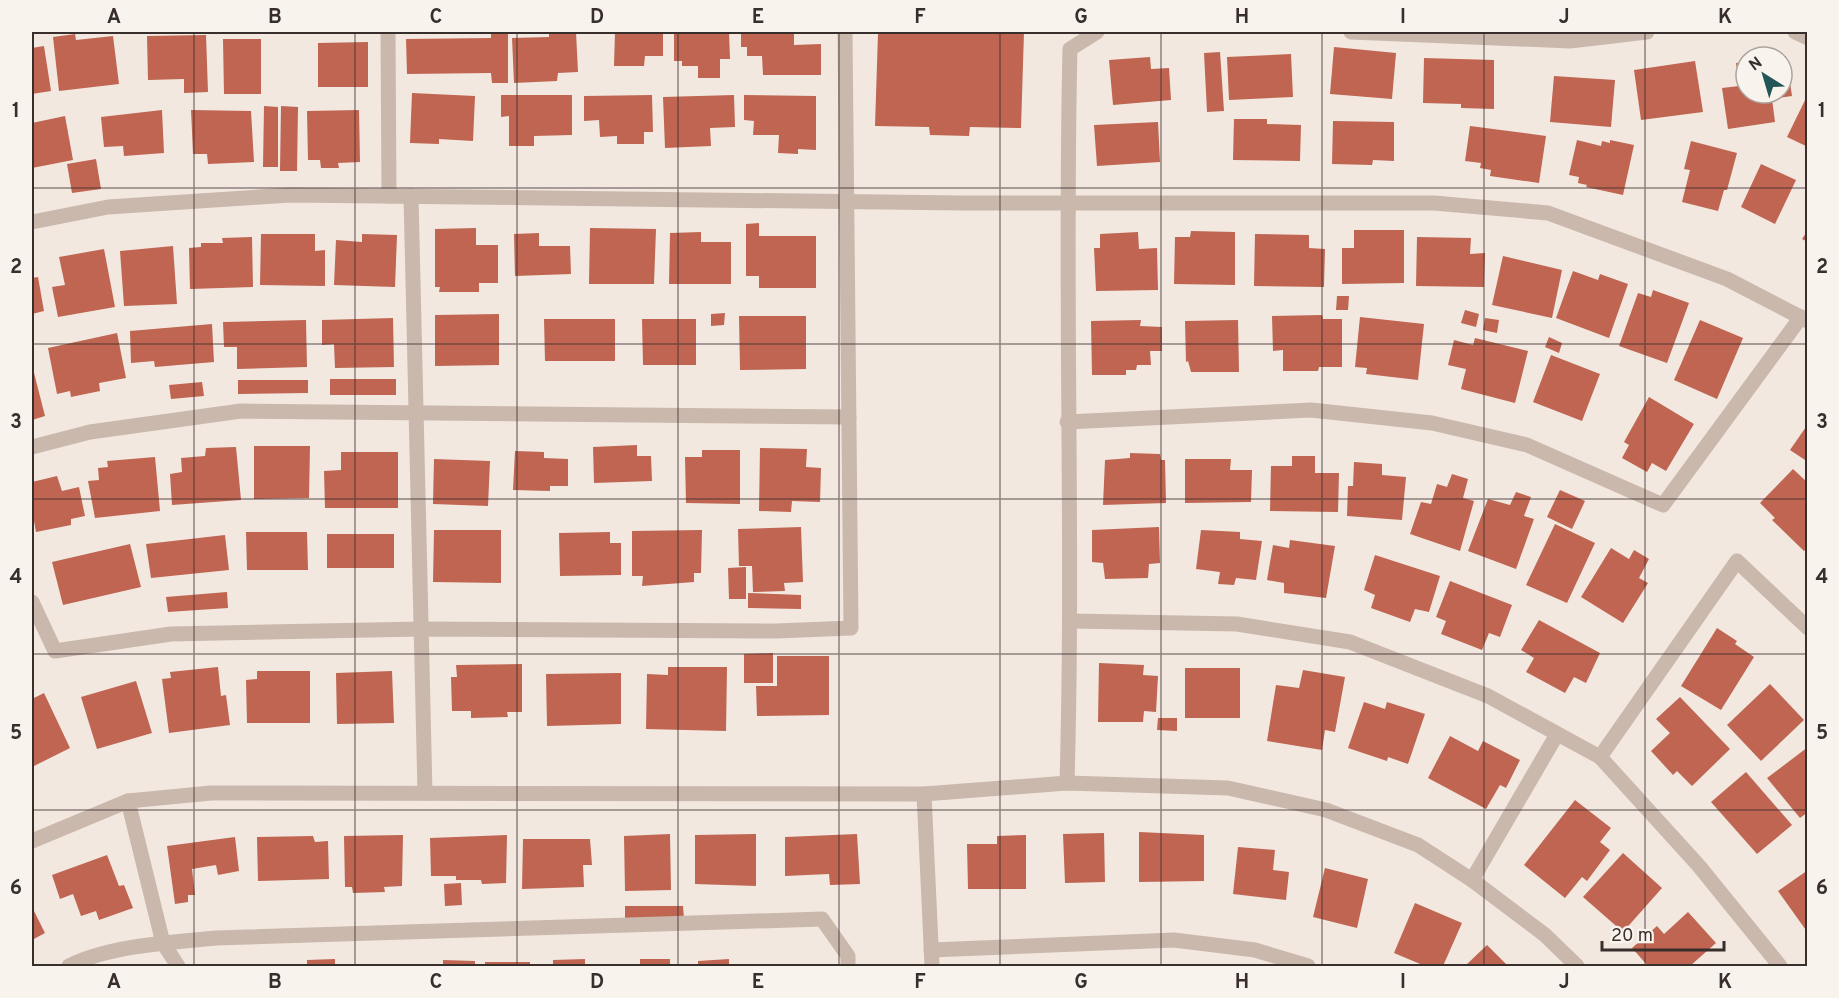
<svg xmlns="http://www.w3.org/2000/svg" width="1839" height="998" font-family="Overpass,sans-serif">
<rect width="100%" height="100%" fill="#f2e8e0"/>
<!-- building -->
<g fill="#bf6551">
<path d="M491 32H508V83H492L491 73 407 74 406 39 491 38Z"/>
<path d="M576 32 578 72 558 73 557 81 514 83 512 38 549 37V33Z"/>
<path d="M615 32H663V56H645L644 66H614Z"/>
<path d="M674 32H729L730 59H720V78H698V66H682V61H674Z"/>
<path d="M741 32H794V45L821 44V75H763L762 56H747V47H741Z"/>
<path d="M1024 32 1021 128 970 127 969 136 930 135 929 127 875 126 878 34Z"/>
<path d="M75 34 76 40 113 36 119 84 59 91 53 37Z"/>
<path d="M206 35 208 92 184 93V79L148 80 147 36Z"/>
<path d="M223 39H261V94H224Z"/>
<path d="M368 42V87H318V43Z"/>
<path d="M44 46 51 91 32 94V48Z"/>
<path d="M1334 47 1396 53 1392 99 1330 94Z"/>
<path d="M1220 52 1224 111 1207 112 1204 53Z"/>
<path d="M1291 54 1293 97 1229 100 1227 57Z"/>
<path d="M1786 56 1792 96 1772 99 1775 122 1728 129 1722 88 1739 86 1736 63 1746 62V93H1782V57Z"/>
<path d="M1150 57 1151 69 1169 68 1171 100 1113 105 1109 60Z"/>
<path d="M1424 58 1494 60V109L1461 108V104L1423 103Z"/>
<path d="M1695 61 1703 112 1641 120 1634 70Z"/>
<path d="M1554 76 1615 80 1611 127 1550 122Z"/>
<path d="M412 93 475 96 473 141 439 139V144L410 143Z"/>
<path d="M1808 94V147L1787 137Z"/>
<path d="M501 95H572V135L534 136V146H509V116L501 117Z"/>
<path d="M652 95 653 132H644V144H617V136L600 137 599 120 584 121V96Z"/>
<path d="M734 95 735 127 710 128 711 146 665 148 663 97Z"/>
<path d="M744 95 816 96V150L798 149V154L778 153 779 135H753L754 121 744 120Z"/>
<path d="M264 106 278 107V167H263Z"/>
<path d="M281 106 298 107 297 171H280Z"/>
<path d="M162 110 164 153 124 156 123 146 104 147 101 117Z"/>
<path d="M191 110 251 111 254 162 208 164 207 154H193Z"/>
<path d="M359 110 360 162 338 163 339 168H321L320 160H308L307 111Z"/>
<path d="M65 116 73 160 32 168V123Z"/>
<path d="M1234 119H1267V124L1301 125 1300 161 1233 160Z"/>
<path d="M1333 121 1394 122V161L1373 160 1372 165 1332 164Z"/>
<path d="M1158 122 1160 162 1097 166 1094 125Z"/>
<path d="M1470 126 1546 136 1539 183 1490 176 1491 170 1480 168 1481 163 1465 161Z"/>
<path d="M1577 140 1601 146 1602 141 1610 143V140L1634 145 1623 195 1586 187 1587 185 1578 183 1579 177 1569 175Z"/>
<path d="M1691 141 1737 153 1727 190H1724L1718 211 1682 202 1690 170 1684 169Z"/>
<path d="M96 159 101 189 72 193 67 164Z"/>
<path d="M1761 164 1796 180 1775 224 1741 207Z"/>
<path d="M759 223V236H816V288H759V276H746V224Z"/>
<path d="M476 228V245H498V283H479V292H439L440 287H435V229Z"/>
<path d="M590 228 656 229 654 284H589Z"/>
<path d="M1354 230H1404V283L1342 284V248H1354Z"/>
<path d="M1808 230V242L1802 239Z"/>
<path d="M1191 231 1235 232V285L1174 284 1175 237H1190Z"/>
<path d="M701 232V242H731V284H669L670 233Z"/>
<path d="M1138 232 1139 249 1157 248 1158 290 1096 291 1094 248H1100V234Z"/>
<path d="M539 233V246H570L571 274 515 276 514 234Z"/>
<path d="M261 234H315V251L325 250V286L260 285Z"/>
<path d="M362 234 397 235 395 287 334 285 336 240 362 242Z"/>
<path d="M1255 234 1309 235V248L1325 249 1324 287 1254 286Z"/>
<path d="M252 237 253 287 190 289 189 248 201 247V243H223L222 238Z"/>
<path d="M1417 237 1471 238 1470 254 1485 253 1484 287 1416 286Z"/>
<path d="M173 246 177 304 124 306 120 251Z"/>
<path d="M104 249 115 307 58 317 52 287 65 285 59 257Z"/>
<path d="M1503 256 1562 270 1552 318 1492 305Z"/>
<path d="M1573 271 1598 280 1600 274 1628 284 1609 338 1556 318Z"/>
<path d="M38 277 44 311 32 314V278Z"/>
<path d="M1653 290 1689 303 1667 363 1619 346 1638 293 1651 297Z"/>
<path d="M1337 296H1349L1348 310H1336Z"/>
<path d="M1465 310 1479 314 1476 327 1461 323Z"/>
<path d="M725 313 724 325 711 326V314Z"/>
<path d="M499 314V365L435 366V315Z"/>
<path d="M1322 315 1323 319H1342V367H1319L1318 371H1283V350L1273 351 1272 316Z"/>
<path d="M739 316H806V369L740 370Z"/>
<path d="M1360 317 1424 324 1418 380 1366 374 1367 368 1355 367Z"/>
<path d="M393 318 394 367 335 368 334 344 322 345V320Z"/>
<path d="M1485 318 1499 320 1497 333 1483 330Z"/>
<path d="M544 319H615V361H545Z"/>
<path d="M642 319H696V365H643Z"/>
<path d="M306 320 307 367 237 369V347H224L223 322Z"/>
<path d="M1141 320 1140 326 1162 327V351H1150L1151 365H1137L1136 370H1126V375H1092L1091 321Z"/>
<path d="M1238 320 1239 372H1191L1188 361 1186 362 1185 321Z"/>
<path d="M1700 320 1743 338 1717 399 1674 380Z"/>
<path d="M212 324 214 362 155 367 154 361 131 363 130 331Z"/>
<path d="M117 333 126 378 99 383 100 391 71 397 70 391 57 394 48 348Z"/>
<path d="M1549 337 1562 343 1559 353 1545 347Z"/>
<path d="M1475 338 1528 351 1515 403 1461 389 1466 369 1448 365 1454 340 1473 345Z"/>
<path d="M1551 355 1600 374 1582 421 1533 402Z"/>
<path d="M32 365 45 416 32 420Z"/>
<rect x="330" y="379" width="66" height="16"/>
<path d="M238 380H308V393L238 394Z"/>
<path d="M202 382 204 396 171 399 169 385Z"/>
<path d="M1649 397 1694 424 1666 471 1652 463 1647 472 1622 458 1629 445 1624 442Z"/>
<path d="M1808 424V462L1790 450Z"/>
<path d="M637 445V456H651L652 481 594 483 593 447Z"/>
<path d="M254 446H310L309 498 254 499Z"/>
<path d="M236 447 241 500 172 505 170 474 182 472 181 458 205 456 206 448Z"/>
<path d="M760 448 807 449 806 467 821 468 820 502 792 501 791 512 759 511Z"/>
<path d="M702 450H740V504L686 503 685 457H702Z"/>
<path d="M515 451 544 452V458L568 459V486H550V491L513 490Z"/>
<path d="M341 452H398V508H325L324 471 341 470Z"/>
<path d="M1130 453 1160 454 1161 460H1165L1166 503 1103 505 1105 460 1130 458Z"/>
<path d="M1292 456H1315V473H1339L1338 512 1270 511 1271 466H1292Z"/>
<path d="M155 457 160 511 95 518 88 481 99 480 98 468 108 467 107 461Z"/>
<path d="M434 459 490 461 488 506 433 504Z"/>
<path d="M1185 459H1231L1230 470H1252L1251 502 1185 503Z"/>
<path d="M1354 462 1382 464V475L1406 477 1402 520 1347 516 1348 486H1353Z"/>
<path d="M1793 469 1808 483V547L1804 551 1772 520 1775 518 1760 503Z"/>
<path d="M1452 474 1468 479 1463 498 1474 501 1460 551 1410 534 1421 502 1431 504 1437 484 1447 487Z"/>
<path d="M57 476 62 491 79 487 85 516 71 519V525L36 532 34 521H32V482Z"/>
<path d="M1560 490 1585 501 1572 529 1547 517Z"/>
<path d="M1516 492 1531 497 1524 516 1534 519 1516 569 1468 551 1488 499 1510 505Z"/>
<path d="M1555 524 1595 543 1567 603 1526 585Z"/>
<path d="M801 527 803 582 784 583 785 591 753 592 752 566H739L738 529Z"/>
<path d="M1159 527 1160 563 1149 564 1148 578 1105 579 1103 563 1092 562V530Z"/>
<path d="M434 530H501V583L433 582Z"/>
<path d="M702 530 701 573H694V582L642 586 643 576H632V531Z"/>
<path d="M1201 530 1240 532V539L1262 541 1256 580 1236 578 1234 585 1218 584 1220 572 1196 569Z"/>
<path d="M246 532H307L308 570H247Z"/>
<path d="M610 532V543H621V575L560 576 559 533Z"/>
<rect x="327" y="534" width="67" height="34"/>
<path d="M225 535 229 570 151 578 146 544Z"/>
<path d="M1290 540 1335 546 1326 598 1284 593V583L1267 580 1273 545 1289 548Z"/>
<path d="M130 544 141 587 63 605 52 562Z"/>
<path d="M1611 548 1629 559 1634 550 1649 559 1639 578 1648 583 1623 623 1581 597Z"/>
<path d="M1375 555 1440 576 1429 612 1415 609 1410 622 1371 608 1375 595 1364 590Z"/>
<path d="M746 567V599H729L728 568Z"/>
<path d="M1450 581 1512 605 1500 637 1489 633 1482 650 1441 634 1446 621 1436 617Z"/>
<path d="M227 592 228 608 168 612 166 597Z"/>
<path d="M748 593 801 595V609L748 608Z"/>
<path d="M1539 620 1600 653 1586 683 1574 677 1565 693 1526 672 1534 658 1521 650Z"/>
<path d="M1717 628 1737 641 1735 644 1754 657 1721 710 1681 686Z"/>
<path d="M773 653V683H744V654Z"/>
<path d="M777 656H829V715L757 716 756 686H777Z"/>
<path d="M1099 663 1144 665 1143 675 1158 676 1156 712 1144 711 1143 722H1098Z"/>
<path d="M522 664V712H507L508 717 471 718V711H452L451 677H457L456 665Z"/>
<path d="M218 667 221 696 226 695 230 725 169 733 162 679 171 678 170 672Z"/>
<path d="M668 667H727L726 731 646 729 647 674 668 675Z"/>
<rect x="1185" y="668" width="55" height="50"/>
<path d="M1303 670 1345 677 1335 732 1325 730 1322 750 1267 741 1276 685 1299 688Z"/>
<path d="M257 671H310V723H247L246 680 257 679Z"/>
<path d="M392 671 394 723 337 724 336 673Z"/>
<path d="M621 673V724L547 726 546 674Z"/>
<path d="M136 681 152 733 97 749 81 697Z"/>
<path d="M1770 684 1804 720 1761 761 1727 725Z"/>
<path d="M44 693 70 748 32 767V699Z"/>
<path d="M1680 697 1730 749 1692 786 1677 771 1673 775 1651 751 1670 733 1656 719Z"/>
<path d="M1364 702 1385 709 1387 702 1425 714 1408 764 1388 757 1387 761 1348 748Z"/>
<path d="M1158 718H1177V731L1157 730Z"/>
<path d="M1450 736 1478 751 1483 741 1520 760 1506 788 1500 785 1486 809 1428 778Z"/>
<path d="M1808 747V812L1800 818 1767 778Z"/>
<path d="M1746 772 1792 825 1757 854 1711 802Z"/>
<path d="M1575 800 1611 828 1600 842 1610 850 1587 881 1582 877 1565 898 1524 865Z"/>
<path d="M1139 832 1204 835V881L1139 882Z"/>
<path d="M1104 833 1105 882 1065 883 1063 834Z"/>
<path d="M670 834 671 890 625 891 624 836Z"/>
<path d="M756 834V886L695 884V835Z"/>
<path d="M857 834 860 884 830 885 829 874 785 876V837Z"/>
<path d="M403 835 402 886 384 887 385 892 353 893 352 887H345L344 836Z"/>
<path d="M507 835 506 883 482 884 481 880H456V876H431L430 838Z"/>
<path d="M1026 835V889H968L967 844H997V836Z"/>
<path d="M313 836 315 842 328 841 329 879 258 881 257 837Z"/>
<path d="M235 837 239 871 218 875 216 865 192 869 195 895H188V902L175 904 167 846Z"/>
<path d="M523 839H590L592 865H583L584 887 522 889Z"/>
<path d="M1238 847 1275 850 1273 870 1289 872 1286 900 1233 894Z"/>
<path d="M1623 853 1662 888 1623 932 1583 897Z"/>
<path d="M107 855 119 886 124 885 133 908 99 920 96 911 81 916 73 894 60 899 52 875Z"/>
<path d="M1325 868 1368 879 1357 928 1313 917Z"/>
<path d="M1808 870V933L1778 891Z"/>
<path d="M461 883 462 905 445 906 444 884Z"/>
<path d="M1415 903 1462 923 1443 966H1425L1394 953Z"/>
<path d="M625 906H683L684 919 625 918Z"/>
<path d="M32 907 45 933 32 940Z"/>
<path d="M1688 912 1716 943 1690 966H1648L1632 948 1657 926 1664 934Z"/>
<path d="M1487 945 1508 966H1465Z"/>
<path d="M335 959V966H307V960Z"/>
<path d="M585 959V966H553V960Z"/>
<rect x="640" y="959" width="30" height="7"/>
<path d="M729 959V966H698V961Z"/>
<path d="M443 960 475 961V966H443Z"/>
<rect x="485" y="962" width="45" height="4"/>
</g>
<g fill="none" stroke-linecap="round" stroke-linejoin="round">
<!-- minor -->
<g stroke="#cab8ac" stroke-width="15">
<path d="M388 32 389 196"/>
<path d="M1351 32 1570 41 1647 32"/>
<path d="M1795 32 1808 38"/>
<path d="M411 196 425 793"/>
<path d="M32 222 108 207 290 195 963 203H1434L1548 213 1727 279 1808 321"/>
<path d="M1067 422 1311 410 1432 423 1527 445 1663 505 1801 317"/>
<path d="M32 447 90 432 241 411 849 417"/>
<path d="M32 602 55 651 171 634 422 629 776 631 851 628 845 32"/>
<path d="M1071 621 1237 624 1350 642 1488 696 1600 757 1699 866 1780 966"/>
<path d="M1600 757 1737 561 1808 628"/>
<path d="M1067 783C1074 538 1064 294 1070 49L1097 32"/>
<path d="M924 794 932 966"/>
<path d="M128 801 163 943 178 966"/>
<path d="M32 841 128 801 211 793 924 794 1067 783 1228 788 1326 810 1418 845 1472 880 1545 935 1577 966"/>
<path d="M1472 880 1556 736"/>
<path d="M931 950 1174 940 1255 950 1308 966"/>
<path d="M69 966C108 946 173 942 216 938L822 919 848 956V966"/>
</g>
</g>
<!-- grid -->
<path fill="none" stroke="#382e2b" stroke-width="1.5" stroke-opacity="0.55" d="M194 32V966M355 32V966M517 32V966M678 32V966M839 32V966M1000 32V966M1161 32V966M1322 32V966M1484 32V966M1645 32V966M32 188H1808M32 344H1808M32 499H1808M32 654H1808M32 810H1808"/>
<!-- border -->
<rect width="1839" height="998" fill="none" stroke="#f9f3ed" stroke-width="66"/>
<!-- north arrow -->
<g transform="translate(1764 75) rotate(323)"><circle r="28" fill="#f9f3ed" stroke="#aca49f" stroke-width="1.5"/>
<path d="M0-4.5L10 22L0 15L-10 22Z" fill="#235757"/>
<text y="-9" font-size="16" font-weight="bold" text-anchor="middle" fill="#382e2b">N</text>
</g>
<!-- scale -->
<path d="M1602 941v9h122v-9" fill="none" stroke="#382e2b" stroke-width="3"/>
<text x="1611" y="941" font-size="18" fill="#382e2b" stroke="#f9f3ed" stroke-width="4.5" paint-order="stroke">20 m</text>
<rect x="33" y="33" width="1773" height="932" fill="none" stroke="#382e2b" stroke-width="2"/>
<g font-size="20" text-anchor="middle" font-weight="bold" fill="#382e2b">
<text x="114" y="23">A</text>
<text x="275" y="23">B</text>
<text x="436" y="23">C</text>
<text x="597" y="23">D</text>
<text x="758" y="23">E</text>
<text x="920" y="23">F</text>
<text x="1081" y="23">G</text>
<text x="1242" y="23">H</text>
<text x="1403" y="23">I</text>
<text x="1564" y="23">J</text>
<text x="1725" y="23">K</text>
<text x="16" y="117">1</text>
<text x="1822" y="117">1</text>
<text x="16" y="273">2</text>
<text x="1822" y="273">2</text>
<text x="16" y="428">3</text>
<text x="1822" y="428">3</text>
<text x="16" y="583">4</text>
<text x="1822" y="583">4</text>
<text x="16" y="739">5</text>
<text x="1822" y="739">5</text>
<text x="16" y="894">6</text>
<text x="1822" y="894">6</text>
<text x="114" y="988">A</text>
<text x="275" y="988">B</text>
<text x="436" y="988">C</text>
<text x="597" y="988">D</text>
<text x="758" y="988">E</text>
<text x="920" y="988">F</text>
<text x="1081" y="988">G</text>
<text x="1242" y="988">H</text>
<text x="1403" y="988">I</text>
<text x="1564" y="988">J</text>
<text x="1725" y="988">K</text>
</g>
</svg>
